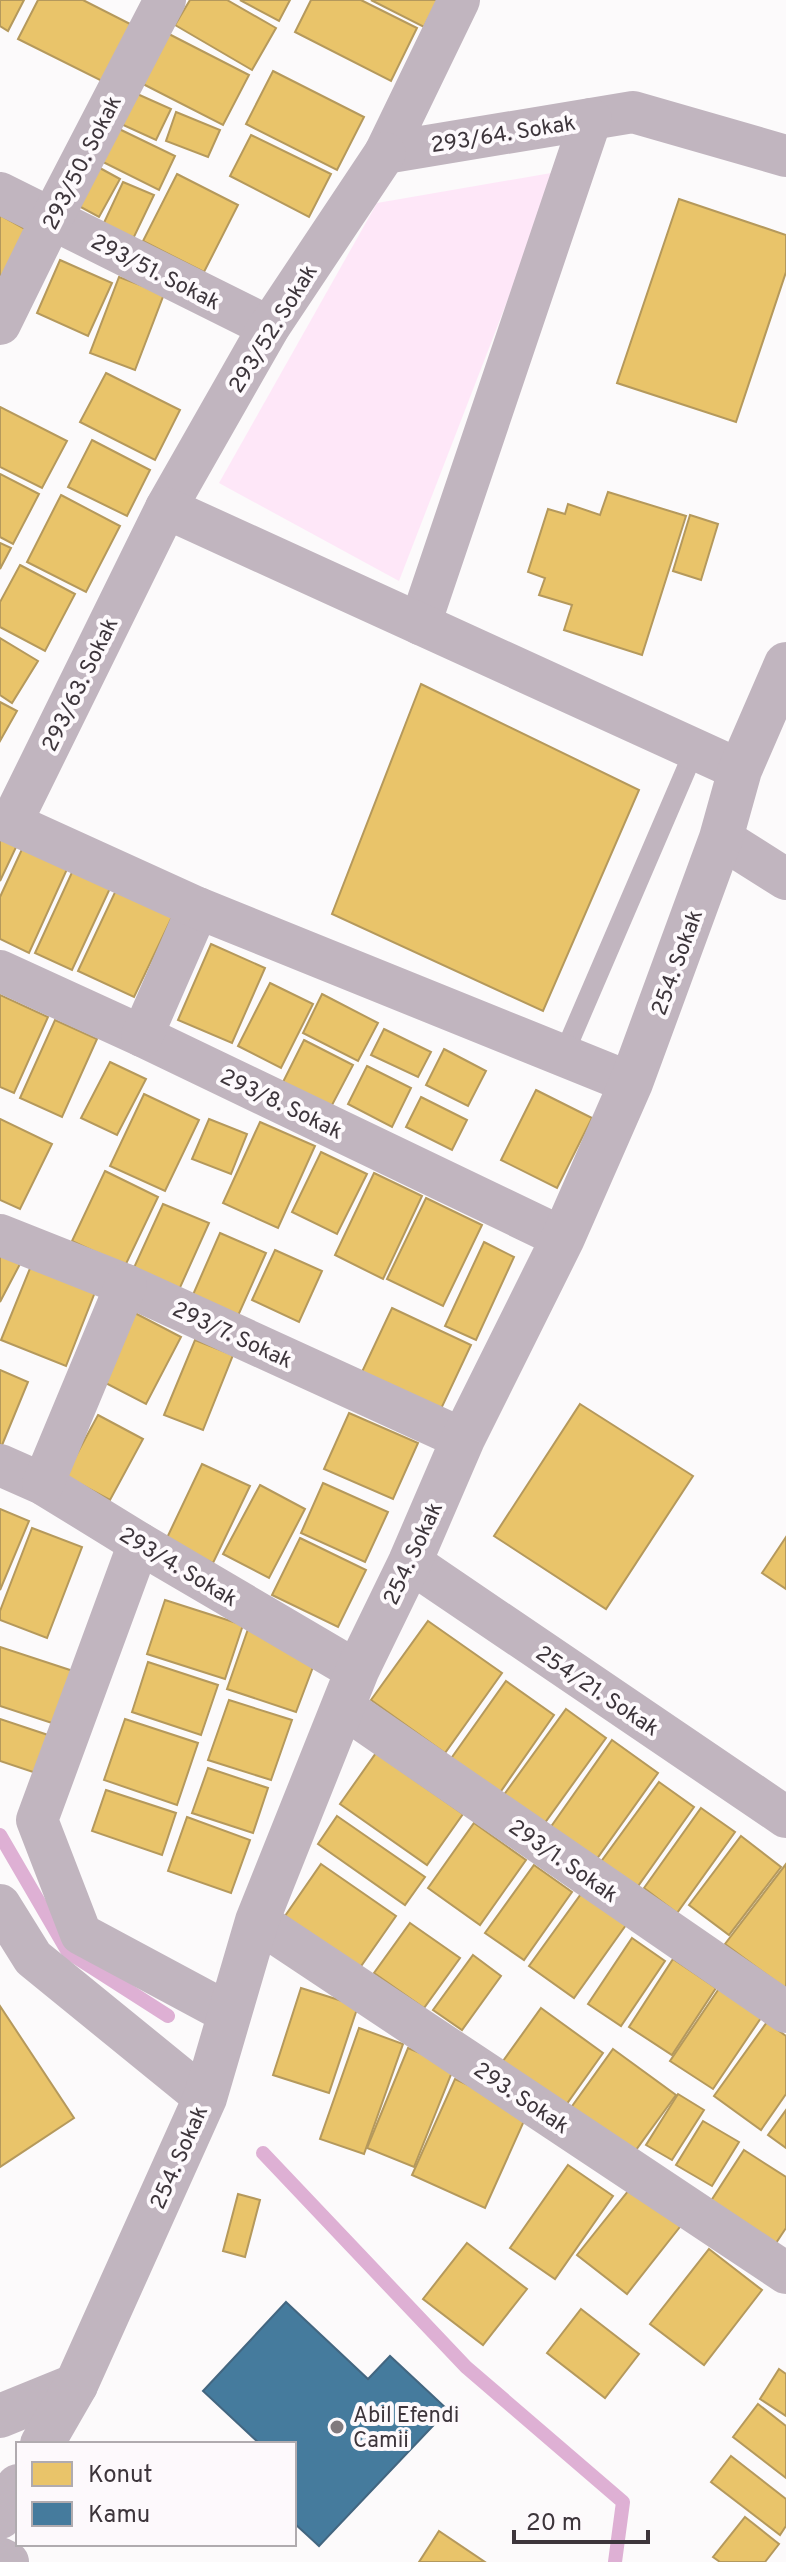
<svg xmlns="http://www.w3.org/2000/svg" width="786" height="2562" font-family="Overpass,sans-serif">
<rect width="100%" height="100%" fill="#fcfafb"/>
<!-- green -->
<path fill="#fee7f8" d="M557 172 399 581 219 483 377 203Z"/>
<!-- homes -->
<g fill="#e9c46a" stroke="#b5995c" stroke-width="2">
<path d="M0 0H24L8 31 0 26Z"/>
<path d="M38 0H83L136 27 106 83 18 39Z"/>
<path d="M190 0H227L276 28 252 70 175 25Z"/>
<path d="M240 0H290L279 21Z"/>
<path d="M311 0H361L417 28 391 81 295 32Z"/>
<path d="M371 0H438L424 27Z"/>
<path d="M165 32 249 75 223 125 139 82Z"/>
<path d="M273 71 364 117 337 170 246 124Z"/>
<path d="M135 93 171 109 156 140 121 124Z"/>
<path d="M176 112 220 130 208 157 166 141Z"/>
<path d="M115 127 175 156 159 190 99 160Z"/>
<path d="M251 135 331 174 309 217 230 176Z"/>
<path d="M98 167 120 179 99 217 77 205Z"/>
<path d="M177 174 238 205 204 272 143 241Z"/>
<path d="M123 182 154 195 132 241 102 227Z"/>
<path d="M679 199 786 235V272L736 422 617 383Z"/>
<path d="M0 215 30 232 0 284Z"/>
<path d="M60 260 112 283 88 336 37 313Z"/>
<path d="M119 277 164 294 135 370 90 353Z"/>
<path d="M106 373 180 410 155 460 80 422Z"/>
<path d="M0 407 67 441 42 488 0 467Z"/>
<path d="M92 440 150 470 127 516 68 487Z"/>
<path d="M0 474 39 494 13 544 0 537Z"/>
<path d="M608 492 686 516 642 655 564 630 572 605 539 595 545 578 528 572 548 509 565 514 568 504 600 515Z"/>
<path d="M61 495 120 526 86 592 27 562Z"/>
<path d="M690 515 718 524 701 580 673 571Z"/>
<path d="M0 543 11 548 0 569Z"/>
<path d="M20 565 75 594 45 651 0 627V602Z"/>
<path d="M0 638 38 661 12 703 0 695Z"/>
<path d="M421 684 639 790 543 1011 332 914Z"/>
<path d="M0 702 17 711 0 741Z"/>
<path d="M0 835 18 843 0 881Z"/>
<path d="M23 847 68 867 29 953 0 939V897Z"/>
<path d="M74 868 112 884 72 970 35 953Z"/>
<path d="M117 888 173 915 134 997 78 971Z"/>
<path d="M211 944 265 968 232 1043 178 1020Z"/>
<path d="M270 983 313 1004 281 1068 238 1046Z"/>
<path d="M322 994 378 1023 358 1061 303 1033Z"/>
<path d="M0 995 48 1017 14 1093 0 1087Z"/>
<path d="M55 1020 97 1039 62 1117 20 1098Z"/>
<path d="M384 1029 431 1052 418 1077 371 1055Z"/>
<path d="M304 1040 353 1065 331 1107 283 1082Z"/>
<path d="M444 1049 486 1071 468 1106 426 1085Z"/>
<path d="M110 1062 146 1079 117 1135 81 1118Z"/>
<path d="M367 1066 411 1088 392 1127 348 1104Z"/>
<path d="M536 1090 592 1118 557 1188 501 1160Z"/>
<path d="M144 1094 199 1120 165 1191 110 1166Z"/>
<path d="M421 1097 467 1120 452 1150 406 1127Z"/>
<path d="M0 1119 52 1144 20 1209 0 1200Z"/>
<path d="M209 1119 247 1134 231 1174 192 1159Z"/>
<path d="M260 1122 315 1146 278 1228 223 1203Z"/>
<path d="M321 1152 367 1174 337 1234 292 1212Z"/>
<path d="M105 1171 158 1197 125 1266 72 1241Z"/>
<path d="M374 1173 422 1196 383 1279 335 1255Z"/>
<path d="M426 1198 482 1225 443 1306 387 1279Z"/>
<path d="M163 1204 209 1223 178 1292 132 1272Z"/>
<path d="M220 1233 266 1253 237 1318 192 1297Z"/>
<path d="M484 1242 514 1257 476 1340 445 1326Z"/>
<path d="M275 1250 322 1271 299 1322 252 1300Z"/>
<path d="M0 1253 20 1264 0 1302Z"/>
<path d="M33 1261 97 1287 66 1366 1 1340Z"/>
<path d="M392 1308 471 1345 440 1411 361 1374Z"/>
<path d="M131 1311 181 1337 146 1404 96 1378Z"/>
<path d="M195 1340 233 1355 203 1430 164 1415Z"/>
<path d="M0 1370 28 1382 0 1450Z"/>
<path d="M580 1404 693 1476 606 1609 494 1536Z"/>
<path d="M349 1413 418 1443 393 1499 324 1469Z"/>
<path d="M98 1415 143 1439 110 1500 65 1476Z"/>
<path d="M202 1464 250 1486 213 1563 165 1542Z"/>
<path d="M323 1483 388 1512 365 1562 301 1533Z"/>
<path d="M260 1485 305 1509 269 1578 223 1554Z"/>
<path d="M0 1509 29 1521 0 1590Z"/>
<path d="M32 1528 82 1547 47 1638 0 1620V1611Z"/>
<path d="M786 1537V1589L762 1573Z"/>
<path d="M300 1538 366 1570 338 1627 272 1595Z"/>
<path d="M165 1600 243 1625 225 1679 147 1654Z"/>
<path d="M428 1621 502 1673 445 1753 371 1700Z"/>
<path d="M248 1629 316 1659 296 1712 227 1689Z"/>
<path d="M0 1647 76 1672 58 1725 0 1706Z"/>
<path d="M148 1662 218 1685 201 1735 132 1712Z"/>
<path d="M506 1681 554 1715 499 1794 450 1760Z"/>
<path d="M229 1700 292 1720 271 1780 208 1760Z"/>
<path d="M566 1709 606 1738 544 1824 503 1796Z"/>
<path d="M0 1719 54 1737 42 1775 0 1761Z"/>
<path d="M125 1719 198 1743 177 1805 104 1780Z"/>
<path d="M612 1740 658 1773 596 1860 550 1828Z"/>
<path d="M376 1753 463 1814 427 1865 340 1804Z"/>
<path d="M208 1768 268 1788 253 1833 192 1813Z"/>
<path d="M659 1782 694 1807 636 1889 600 1863Z"/>
<path d="M106 1790 176 1813 162 1855 92 1831Z"/>
<path d="M701 1808 735 1832 677 1913 644 1888Z"/>
<path d="M337 1816 425 1877 405 1905 318 1844Z"/>
<path d="M187 1817 250 1840 231 1893 168 1871Z"/>
<path d="M474 1823 526 1860 480 1925 428 1888Z"/>
<path d="M741 1836 781 1867 729 1935 689 1905Z"/>
<path d="M321 1864 396 1916 359 1969 285 1916Z"/>
<path d="M786 1864V1989L725 1944Z"/>
<path d="M534 1865 572 1892 524 1960 485 1933Z"/>
<path d="M581 1894 626 1925 574 1998 529 1966Z"/>
<path d="M410 1923 460 1958 424 2008 374 1973Z"/>
<path d="M632 1938 665 1961 621 2026 588 2004Z"/>
<path d="M473 1955 501 1976 462 2030 433 2010Z"/>
<path d="M673 1959 716 1988 672 2055 629 2027Z"/>
<path d="M722 1984 765 2012 713 2089 670 2061Z"/>
<path d="M301 1988 358 2006 329 2093 273 2075Z"/>
<path d="M0 2006 74 2118 0 2167Z"/>
<path d="M541 2008 603 2053 561 2112 498 2068Z"/>
<path d="M767 2022 786 2036V2094L761 2130 714 2096Z"/>
<path d="M359 2028 403 2044 364 2154 320 2139Z"/>
<path d="M408 2048 454 2067 414 2167 367 2148Z"/>
<path d="M613 2049 676 2095 633 2154 570 2109Z"/>
<path d="M455 2079 528 2112 485 2208 412 2175Z"/>
<path d="M678 2094 704 2110 672 2160 646 2145Z"/>
<path d="M786 2110V2148L768 2135Z"/>
<path d="M703 2121 739 2142 712 2186 676 2165Z"/>
<path d="M744 2150 786 2177V2228L772 2249 707 2207Z"/>
<path d="M568 2165 613 2196 555 2279 510 2248Z"/>
<path d="M633 2185 683 2223 627 2294 577 2255Z"/>
<path d="M238 2194 260 2200 245 2257 223 2251Z"/>
<path d="M467 2243 527 2289 483 2345 423 2299Z"/>
<path d="M709 2249 762 2290 704 2365 650 2324Z"/>
<path d="M581 2309 639 2354 605 2398 547 2353Z"/>
<path d="M779 2369 786 2374V2416L760 2399Z"/>
<path d="M758 2404 786 2426V2478L733 2437Z"/>
<path d="M731 2456 786 2499V2526L780 2535 711 2482Z"/>
<path d="M745 2517 779 2544 765 2562H720L713 2557Z"/>
<path d="M439 2531 485 2562H419Z"/>
</g>
<!-- public -->
<path fill="#457b9d" stroke="#436680" stroke-width="2" d="M286 2302 368 2379 390 2356 448 2410 319 2546 294 2523V2444H260L203 2391Z"/>
<g fill="none" stroke-linecap="round" stroke-linejoin="round">
<!-- stream -->
<g stroke="#deb0d4" stroke-width="14">
<path d="M0 1835 68 1952 168 2016"/>
<path d="M263 2153 466 2367 623 2502 615 2562"/>
</g>
<!-- service -->
<path stroke="#c1b5bf" stroke-width="20" d="M563 1056 695 749"/>
<!-- minor -->
<g stroke="#c1b5bf" stroke-width="42">
<path d="M459 0 385 153 633 112 786 156"/>
<path d="M0 193 269 327"/>
<path d="M0 324 52 218 165 0"/>
<path d="M166 508 269 327 385 153"/>
<path d="M420 624 591 119"/>
<path d="M721 838 786 879"/>
<path d="M0 971 142 1036 563 1238"/>
<path d="M142 1036 198 908"/>
<path d="M631 1083 198 908 11 823 166 508 740 770"/>
<path d="M0 1235 126 1285 463 1439"/>
<path d="M0 1465 43 1484 139 1543 357 1671"/>
<path d="M43 1484 126 1285"/>
<path d="M139 1543 37 1820 81 1934 230 2014"/>
<path d="M410 1562 786 1817"/>
<path d="M343 1707 786 2012"/>
<path d="M0 1905 33 1958 205 2098"/>
<path d="M257 1921 786 2273"/>
<path d="M0 2558 8 2562"/>
</g>
<!-- tertiary -->
<g stroke="#c1b5bf" stroke-width="44">
<path d="M0 2416 76 2385"/>
<path d="M42 2444 76 2385 205 2098 257 1921 357 1671 410 1562 463 1439 563 1238 631 1083 721 838 740 770 786 664"/>
<path d="M0 2517 18 2486"/>
</g>
</g>
<!-- markers -->
<circle fill="#807a7e" stroke="#fdf9fc" stroke-width="3" cx="337" cy="2427" r="8"/>
<g text-anchor="middle" stroke-width="8" stroke-linejoin="round" paint-order="stroke">
<!-- street labels -->
<g font-size="22" fill="#3d353b" stroke="#fdf9fc">
<text transform="translate(503 133) rotate(-9)" y="8">293/64. Sokak</text>
<text transform="translate(81 162) rotate(-63)" y="8">293/50. Sokak</text>
<text transform="translate(156 271) rotate(27)" y="8">293/51. Sokak</text>
<text transform="translate(272 328) rotate(-58)" y="8">293/52. Sokak</text>
<text transform="translate(79 684) rotate(-64)" y="8">293/63. Sokak</text>
<text transform="translate(676 962) rotate(-70)" y="8">254. Sokak</text>
<text transform="translate(282 1103) rotate(26)" y="8">293/8. Sokak</text>
<text transform="translate(233 1334) rotate(25)" y="8">293/7. Sokak</text>
<text transform="translate(412 1553) rotate(-65)" y="8">254. Sokak</text>
<text transform="translate(179 1566) rotate(31)" y="8">293/4. Sokak</text>
<text transform="translate(598 1690) rotate(34)" y="8">254/21. Sokak</text>
<text transform="translate(564 1860) rotate(35)" y="8">293/1. Sokak</text>
<text transform="translate(522 2097) rotate(34)" y="8">293. Sokak</text>
<text transform="translate(178 2157) rotate(-66)" y="8">254. Sokak</text>
</g>
<!-- poi labels -->
<g font-size="22" fill="#3d353b" stroke="#fdf9fc" text-anchor="start">
<text x="353" y="2422">Abil Efendi<tspan x="353" dy="25">Camii</tspan></text>
</g>
</g>
<!-- legend -->
<rect x="16" y="2442" width="280" height="104" fill="#fdf9fc" stroke="#b0abaf" stroke-width="2"/>
<rect x="32" y="2462" width="40" height="24" fill="#e9c46a" stroke="#b0abaf" stroke-width="2"/>
<text x="88" y="2482" font-size="24" fill="#3d353b">Konut</text>
<rect x="32" y="2502" width="40" height="24" fill="#457b9d" stroke="#b0abaf" stroke-width="2"/>
<text x="88" y="2522" font-size="24" fill="#3d353b">Kamu</text>
<!-- scale -->
<path d="M514 2530v12h134v-12" fill="none" stroke="#3d353b" stroke-width="4"/>
<text x="526" y="2530" font-size="24" fill="#3d353b" stroke="#fdf9fc" stroke-width="6" paint-order="stroke">20 m</text>
</svg>
